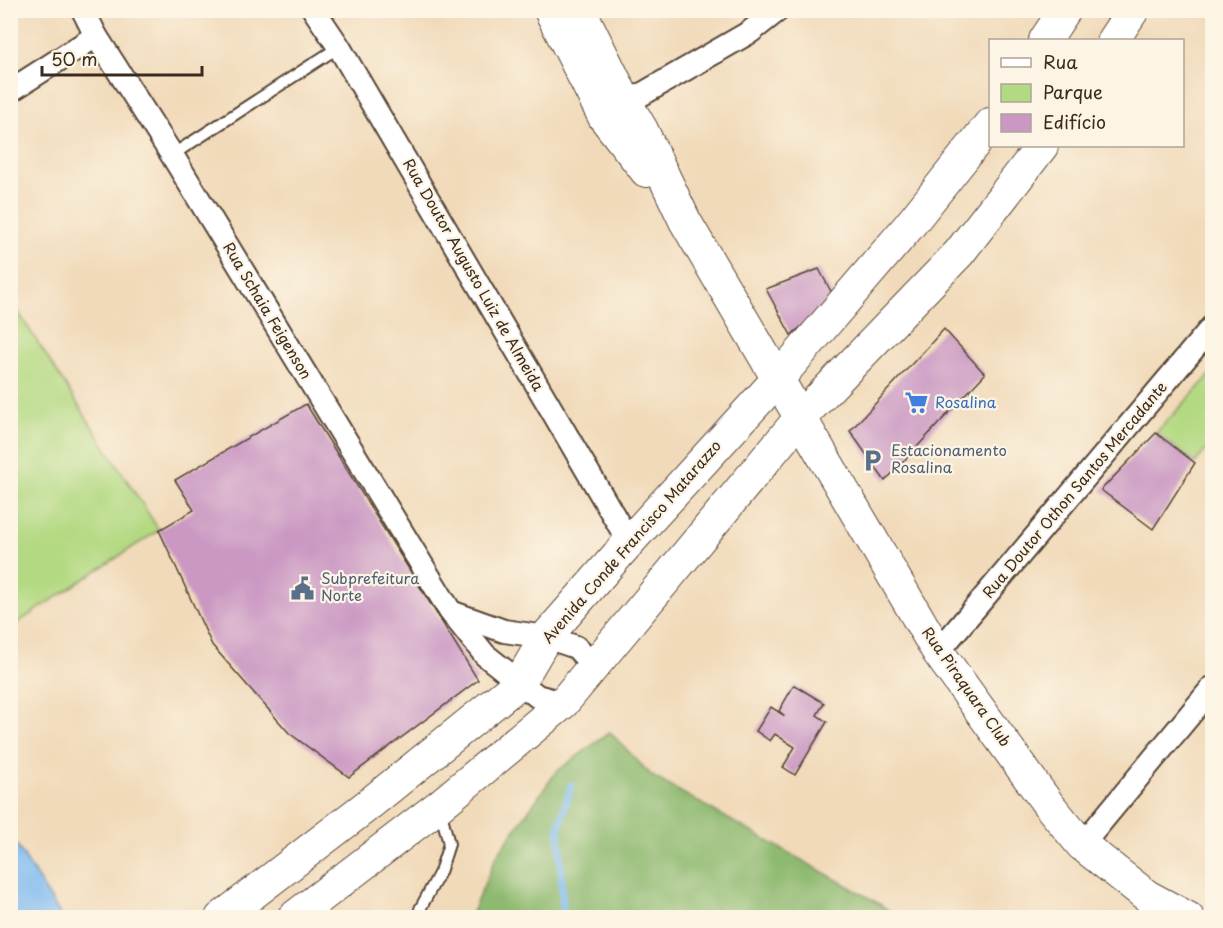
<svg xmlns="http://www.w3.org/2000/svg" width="1223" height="928" font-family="'Playpen Sans',sans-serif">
<rect width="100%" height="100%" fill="#fcf5e5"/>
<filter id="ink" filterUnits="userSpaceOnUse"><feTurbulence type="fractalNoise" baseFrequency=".0167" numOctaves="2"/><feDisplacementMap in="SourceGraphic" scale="12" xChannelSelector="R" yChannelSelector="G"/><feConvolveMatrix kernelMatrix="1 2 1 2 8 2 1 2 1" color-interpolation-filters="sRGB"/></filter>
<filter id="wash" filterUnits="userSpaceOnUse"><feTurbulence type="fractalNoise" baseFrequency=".008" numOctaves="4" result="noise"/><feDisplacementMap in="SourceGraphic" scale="24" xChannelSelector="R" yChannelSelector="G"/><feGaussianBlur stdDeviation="1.35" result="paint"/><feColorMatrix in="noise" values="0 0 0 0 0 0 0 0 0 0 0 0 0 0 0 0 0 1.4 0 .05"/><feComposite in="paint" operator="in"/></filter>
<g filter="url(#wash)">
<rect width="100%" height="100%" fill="#f1daba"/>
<!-- green -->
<g fill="#b3d982" stroke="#778250" stroke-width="1.5">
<path d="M11 301 159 530 11 627H10Z"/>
<path d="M1212 373V443L1195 463 1156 433Z"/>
</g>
<!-- forest -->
<path fill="#8eb970" stroke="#647247" stroke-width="1.5" d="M610 732 652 776 878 903 898 917H470L497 855 556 772Z"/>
<!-- water -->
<path fill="#7dbaf0" stroke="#5c7287" stroke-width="1.5" d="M10 836H11L62 917H11Z"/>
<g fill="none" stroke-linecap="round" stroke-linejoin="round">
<!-- stream -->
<path stroke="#7dbaf0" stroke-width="7" d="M565 918 563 910 559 828 571 785"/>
</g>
<g id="blocks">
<!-- building -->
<g fill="#ca98c3">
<path d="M819 269 835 299 791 335 766 289Z"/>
<path d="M944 329 985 374 885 481 850 431Z"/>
<path d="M306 404 478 680 349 777 289 733 212 645 159 530 194 510 175 480Z"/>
<path d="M1156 433 1195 463 1153 529 1101 490Z"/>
<path d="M794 685 824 703 817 715 827 722 795 775 783 767 795 747 775 734 770 741 756 731 771 707 785 716 779 711Z"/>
</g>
</g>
</g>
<g filter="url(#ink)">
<use href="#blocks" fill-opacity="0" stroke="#564435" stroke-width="1.5"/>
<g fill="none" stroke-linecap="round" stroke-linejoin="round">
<defs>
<g id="lane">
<path d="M172 155 339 47"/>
<path d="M420 909 440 872 449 844 440 809"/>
</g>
<g id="street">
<path d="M83 10 96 36 172 155 450 611 485 655 537 696 563 703"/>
<path d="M314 10 339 47 629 542"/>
<path d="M10 91 96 36"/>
<path d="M613 111 750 32 778 10"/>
<path d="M451 612 504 631 546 637 576 647 594 667"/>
<path d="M938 652 1212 327"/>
<path d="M1082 845 1212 688"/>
</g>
<g id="secondary">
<path d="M550 10 604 117 646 171"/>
<path d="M580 10 626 103 642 130 685 221 938 652 1048 804 1082 845 1147 896 1188 918"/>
<path d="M1045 40 1065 10"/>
<path d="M1113 40 1133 10"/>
<path d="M221 918 368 805 519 683 546 637 629 542 777 380 909 226 990 124"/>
<path d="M293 918 439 806 563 703 801 417 959 253 1042 146"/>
</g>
</defs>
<!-- lane casing -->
<use href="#lane" stroke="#564435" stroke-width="14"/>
<!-- street casing -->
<use href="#street" stroke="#564435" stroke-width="26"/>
<!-- secondary casing -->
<use href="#secondary" stroke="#564435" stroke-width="34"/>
<!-- lane -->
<use href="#lane" stroke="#fff" stroke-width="10"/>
<!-- street -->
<use href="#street" stroke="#fff" stroke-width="22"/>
<!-- secondary -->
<use href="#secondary" stroke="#fff" stroke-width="32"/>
</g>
</g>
<!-- icons -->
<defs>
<symbol id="supermarket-bare" viewBox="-9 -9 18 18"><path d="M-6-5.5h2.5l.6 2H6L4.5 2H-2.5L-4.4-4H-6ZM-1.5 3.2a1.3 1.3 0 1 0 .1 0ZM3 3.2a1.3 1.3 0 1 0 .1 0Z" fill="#3f7fe0" stroke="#fcf5e5" stroke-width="2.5" paint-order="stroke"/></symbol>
<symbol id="parking-bare" viewBox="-9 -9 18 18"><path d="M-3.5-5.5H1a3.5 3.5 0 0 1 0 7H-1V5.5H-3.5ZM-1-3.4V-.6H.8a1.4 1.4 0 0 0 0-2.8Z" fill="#5c6f8a" stroke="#fcf5e5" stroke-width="2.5" paint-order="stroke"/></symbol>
<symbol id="civic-bare" viewBox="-9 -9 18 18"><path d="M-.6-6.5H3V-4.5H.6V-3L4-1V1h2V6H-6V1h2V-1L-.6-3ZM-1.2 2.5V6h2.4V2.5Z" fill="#5c6f8a" stroke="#fcf5e5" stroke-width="2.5" paint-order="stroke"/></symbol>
</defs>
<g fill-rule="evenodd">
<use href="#supermarket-bare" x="900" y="386" width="33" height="33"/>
<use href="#parking-bare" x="856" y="444" width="33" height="33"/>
<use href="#civic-bare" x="286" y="572" width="33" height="33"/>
</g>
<g text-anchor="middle" stroke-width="4.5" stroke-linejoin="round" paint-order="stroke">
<!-- street labels -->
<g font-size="15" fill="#3b2a1e" stroke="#fcf5e5">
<text transform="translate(473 275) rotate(60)" y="5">Rua Doutor Augusto Luiz de Almeida</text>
<text transform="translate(267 311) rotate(59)" y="5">Rua Schaia Feigenson</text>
<text transform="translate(1075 490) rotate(-50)" y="5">Rua Doutor Othon Santos Mercadante</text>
<text transform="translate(632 542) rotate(-49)" y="5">Avenida Conde Francisco Matarazzo</text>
<text transform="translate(966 687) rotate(55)" y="5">Rua Piraquara Club</text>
</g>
<!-- shop labels -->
<g font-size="15" fill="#366cbe" stroke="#fcf5e5" text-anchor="start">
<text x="935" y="408">Rosalina</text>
</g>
<!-- service labels -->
<g font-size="15" fill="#4e5e75" stroke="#fcf5e5" text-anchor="start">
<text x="891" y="456">Estacionamento<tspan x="891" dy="17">Rosalina</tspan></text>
<text x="321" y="584">Subprefeitura<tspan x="321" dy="17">Norte</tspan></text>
</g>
</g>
<!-- margin -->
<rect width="1223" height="928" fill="none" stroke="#fcf5e5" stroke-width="36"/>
<!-- legend -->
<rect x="989" y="39" width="195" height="108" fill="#fcf5e5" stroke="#afa495" stroke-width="1.5"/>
<rect x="1001" y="58" width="30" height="9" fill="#ffffff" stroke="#afa495" stroke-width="1.5"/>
<text x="1043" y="69" font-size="18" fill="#3b2a1e">Rua</text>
<rect x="1001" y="84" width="30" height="18" fill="#b3d982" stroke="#afa495" stroke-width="1.5"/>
<text x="1043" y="99" font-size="18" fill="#3b2a1e">Parque</text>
<rect x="1001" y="114" width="30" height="18" fill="#ca98c3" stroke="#afa495" stroke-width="1.5"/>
<text x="1043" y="129" font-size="18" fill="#3b2a1e">Edifício</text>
<!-- scale -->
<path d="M42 66v9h160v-9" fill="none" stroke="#3b2a1e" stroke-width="3"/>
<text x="51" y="66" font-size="18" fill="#3b2a1e" stroke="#fcf5e5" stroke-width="4.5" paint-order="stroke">50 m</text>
</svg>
